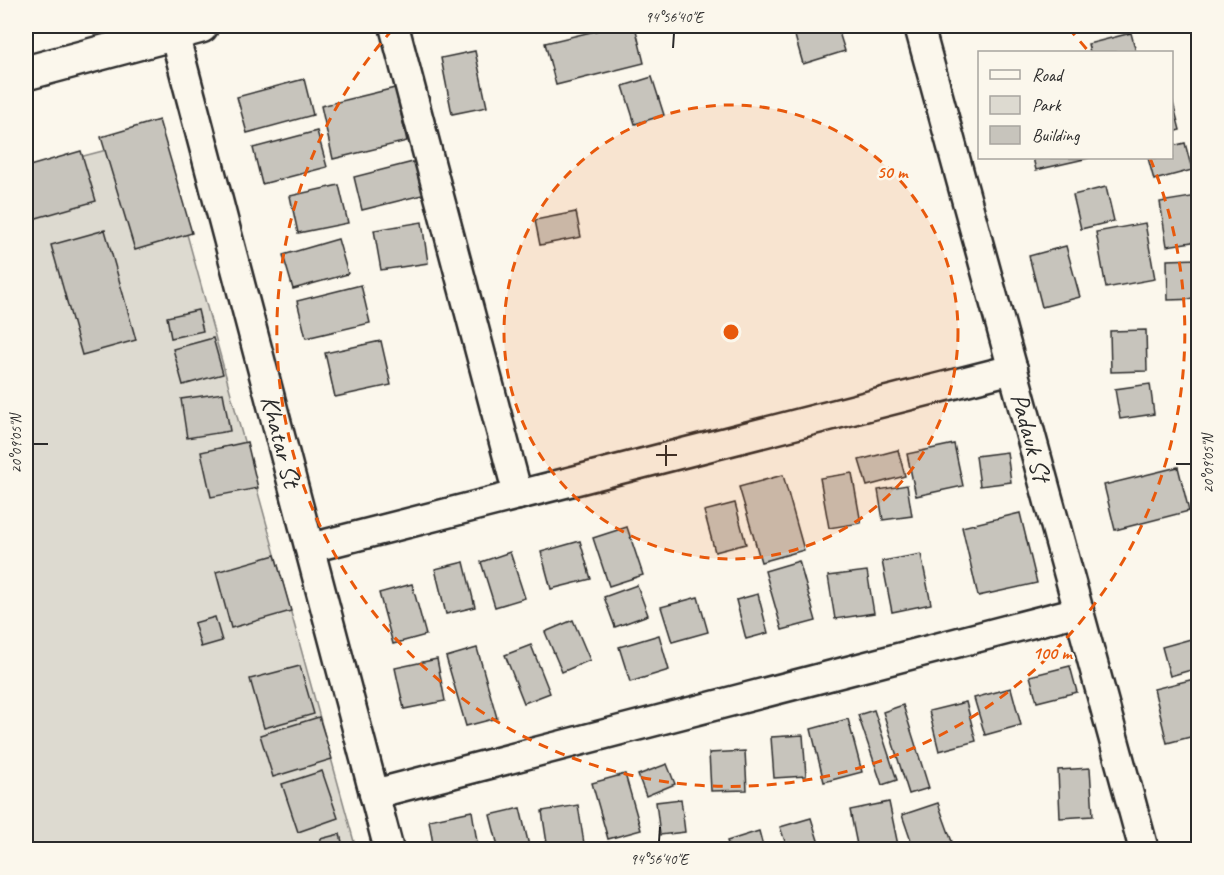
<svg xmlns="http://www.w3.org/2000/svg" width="1224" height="875" font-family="Caveat,sans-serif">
<rect width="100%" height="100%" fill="#fbf7ec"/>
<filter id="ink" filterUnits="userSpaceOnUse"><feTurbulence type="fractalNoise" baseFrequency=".0167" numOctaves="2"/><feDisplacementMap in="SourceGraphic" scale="12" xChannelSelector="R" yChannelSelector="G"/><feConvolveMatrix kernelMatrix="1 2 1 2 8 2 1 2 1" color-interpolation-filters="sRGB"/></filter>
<g filter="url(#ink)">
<!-- green -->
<path fill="#dddad0" stroke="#84827e" stroke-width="1.5" d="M160 136 356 849 26 850V171Z"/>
<!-- building -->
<g fill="#c7c4bc" stroke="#2b2b2b" stroke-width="1.5">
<path d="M616 26H635L644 63 556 85 545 43Z"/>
<path d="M829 26H837L845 51 803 64 795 36Z"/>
<path d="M1131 33 1136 52H1090L1088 44Z"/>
<path d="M475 51 487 107 452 114 441 58Z"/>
<path d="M652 77 664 115 635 124 623 86Z"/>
<path d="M304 79 313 115 247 133 237 97Z"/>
<path d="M395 88 407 141 333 159 321 106Z"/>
<path d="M1172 99 1180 130 1172 132Z"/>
<path d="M159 120 192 233 135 250 101 137Z"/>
<path d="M317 131 327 167 262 184 253 148Z"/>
<path d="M1185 143 1192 170 1154 180 1148 158H1172V146Z"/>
<path d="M81 151 96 201 26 221V167Z"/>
<path d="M1033 158H1089L1036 170Z"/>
<path d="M417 161 426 194 362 210 354 177Z"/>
<path d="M339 185 348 223 298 233 290 196Z"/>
<path d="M1106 187 1114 221 1081 229 1073 195Z"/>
<path d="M1197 196 1198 205V241L1167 246 1160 202Z"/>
<path d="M576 212 581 237 540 245 535 220Z"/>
<path d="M422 222 428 263 381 270 374 230Z"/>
<path d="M1145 223 1155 279 1106 288 1096 232Z"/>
<path d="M105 230 136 340 82 355 51 245Z"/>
<path d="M338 239 348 274 293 289 283 255Z"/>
<path d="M1066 246 1080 297 1042 307 1029 256Z"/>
<path d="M1198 259V299L1168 300 1167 260Z"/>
<path d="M361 285 370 323 306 338 297 301Z"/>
<path d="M198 310 203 331 171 338 167 317Z"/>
<path d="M1146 330 1147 371 1111 372 1110 331Z"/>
<path d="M213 338 223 374 183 385 173 349Z"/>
<path d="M381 341 391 385 335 397 325 353Z"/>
<path d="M1150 384 1154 414 1120 419 1115 389Z"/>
<path d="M223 393 230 431 187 438 181 399Z"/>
<path d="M247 442 258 488 211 497 201 452Z"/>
<path d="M954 444 963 486 916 496 907 454Z"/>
<path d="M898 450 905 476 867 486 859 460Z"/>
<path d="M1007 452 1011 482 980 486 976 456Z"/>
<path d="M1178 467 1189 511 1115 530 1104 485Z"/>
<path d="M852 473 861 523 829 528 820 478Z"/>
<path d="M783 475 804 550 761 562 739 487Z"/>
<path d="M907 485 912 516 883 520 878 490Z"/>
<path d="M735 503 746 544 715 552 704 511Z"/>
<path d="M1020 513 1037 583 978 596 962 527Z"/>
<path d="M627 527 643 575 609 586 593 538Z"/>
<path d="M580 541 591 579 551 589 541 552Z"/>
<path d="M510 552 525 598 495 607 481 562Z"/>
<path d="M921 554 931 604 892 612 882 561Z"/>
<path d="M275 555 291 611 231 628 216 572Z"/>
<path d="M799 561 816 621 782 630 765 571Z"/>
<path d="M464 562 475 607 446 614 435 569Z"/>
<path d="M867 571 874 613 835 619 828 576Z"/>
<path d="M412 584 426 635 393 644 379 593Z"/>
<path d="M637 585 648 615 615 627 604 597Z"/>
<path d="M758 594 768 633 746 639 736 600Z"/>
<path d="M698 597 708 632 672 642 661 607Z"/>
<path d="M215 617 222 641 201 647 194 623Z"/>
<path d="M573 620 590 660 562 672 545 632Z"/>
<path d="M659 635 669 670 630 682 619 647Z"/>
<path d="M1198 637V668L1170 676 1162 647Z"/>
<path d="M531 645 550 693 524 703 505 655Z"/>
<path d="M477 648 497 718 466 726 446 657Z"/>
<path d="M437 659 445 701 404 709 395 668Z"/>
<path d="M300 666 314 714 264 728 250 679Z"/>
<path d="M1070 666 1077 692 1037 702 1030 676Z"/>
<path d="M1198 678V735L1167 743 1154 689Z"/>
<path d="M1011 688 1021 725 985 735 974 698Z"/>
<path d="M966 702 976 741 939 751 929 711Z"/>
<path d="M903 705 929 788 909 794 883 712Z"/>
<path d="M874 710 897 780 882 785 858 715Z"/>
<path d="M319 717 332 759 273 777 260 735Z"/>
<path d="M848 719 862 772 824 782 811 729Z"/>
<path d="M803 735 806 776 774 778 771 737Z"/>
<path d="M745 751 747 790 711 791 709 753Z"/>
<path d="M667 764 675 784 646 796 638 775Z"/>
<path d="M1090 768 1093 816 1060 818 1058 770Z"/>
<path d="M322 771 338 818 298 832 282 784Z"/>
<path d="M625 774 641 830 608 839 592 783Z"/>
<path d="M681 799 685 832 660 835 656 802Z"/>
<path d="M889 802 899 850H858L850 810Z"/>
<path d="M938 803 955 850H914L902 815Z"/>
<path d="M578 805 585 850H548L542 811Z"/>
<path d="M520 808 530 850H499L490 815Z"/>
<path d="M472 811 477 842 434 850 429 820Z"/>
<path d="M811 818 821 850H788L780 827Z"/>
<path d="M759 831 764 850H730L727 841Z"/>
<path d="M340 834 344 850H323L320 839Z"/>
</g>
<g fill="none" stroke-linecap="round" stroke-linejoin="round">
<defs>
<g id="minor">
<path d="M394 26 518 495"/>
<path id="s1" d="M919 26 1144 850"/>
<path id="s2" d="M174 33 389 850"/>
<path d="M310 548 1013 369"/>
<path d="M374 794 1079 611"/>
</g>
<path id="tertiary" d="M26 73 201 26"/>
</defs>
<!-- minor casing -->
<use href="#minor" stroke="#2b2b2b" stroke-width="33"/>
<!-- tertiary casing -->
<use href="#tertiary" stroke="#2b2b2b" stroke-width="38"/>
<!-- minor -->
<use href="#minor" stroke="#fbf7ec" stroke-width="28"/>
<!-- tertiary -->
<use href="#tertiary" stroke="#fbf7ec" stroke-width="33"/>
</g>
</g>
<!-- ticks -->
<path fill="none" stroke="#2b2b2b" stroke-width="2" d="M673 48 674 33M33 444H48M656 455H677M1176 464H1191M666 466V445M659 842 660 827"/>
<!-- distance rings -->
<circle cx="731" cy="332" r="227" fill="#e8590c" fill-opacity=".12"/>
<g fill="none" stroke="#e8590c" stroke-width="3" stroke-dasharray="10 8">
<circle cx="731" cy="332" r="227"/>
<path d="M1068 28A454 454 0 0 1 1089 52M1150 158A454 454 0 1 1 394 28"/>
</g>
<g text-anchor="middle" stroke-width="5" stroke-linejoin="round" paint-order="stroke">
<!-- street labels -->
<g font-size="26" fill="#2b2b2b" stroke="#fbf7ec">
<text dy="9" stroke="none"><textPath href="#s1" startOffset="426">Padauk St</textPath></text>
<text dy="9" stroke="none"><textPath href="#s2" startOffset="422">Khatar St</textPath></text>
</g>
</g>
<circle cx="731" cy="332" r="9" fill="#e8590c" stroke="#fbf7ec" stroke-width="3"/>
<g font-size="18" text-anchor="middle" font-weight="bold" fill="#e8590c" stroke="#fbf7ec" stroke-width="5" stroke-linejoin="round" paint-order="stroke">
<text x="892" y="178">50 m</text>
<text x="1052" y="659">100 m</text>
</g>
<!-- margin -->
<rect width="1224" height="875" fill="none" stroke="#fbf7ec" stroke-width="66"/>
<!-- legend -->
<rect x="978" y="51" width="195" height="108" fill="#fbf7ec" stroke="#a8a59f" stroke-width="1.5"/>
<rect x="990" y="70" width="30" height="9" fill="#fbf7ec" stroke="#a8a59f" stroke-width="1.5"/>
<text x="1032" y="81" font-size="18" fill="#2b2b2b">Road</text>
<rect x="990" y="96" width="30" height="18" fill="#dddad0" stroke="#a8a59f" stroke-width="1.5"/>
<text x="1032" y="111" font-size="18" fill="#2b2b2b">Park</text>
<rect x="990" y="126" width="30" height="18" fill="#c7c4bc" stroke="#a8a59f" stroke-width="1.5"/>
<text x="1032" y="141" font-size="18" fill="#2b2b2b">Building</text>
<rect x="33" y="33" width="1158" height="809" fill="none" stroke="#2b2b2b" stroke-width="2"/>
<g font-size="15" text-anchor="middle" fill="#2b2b2b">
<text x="674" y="22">94°56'40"E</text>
<text transform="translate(16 444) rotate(-90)" y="5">20°09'05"N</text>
<text transform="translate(1208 464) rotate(-90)" y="5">20°09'05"N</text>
<text x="659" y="864">94°56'40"E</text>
</g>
</svg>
